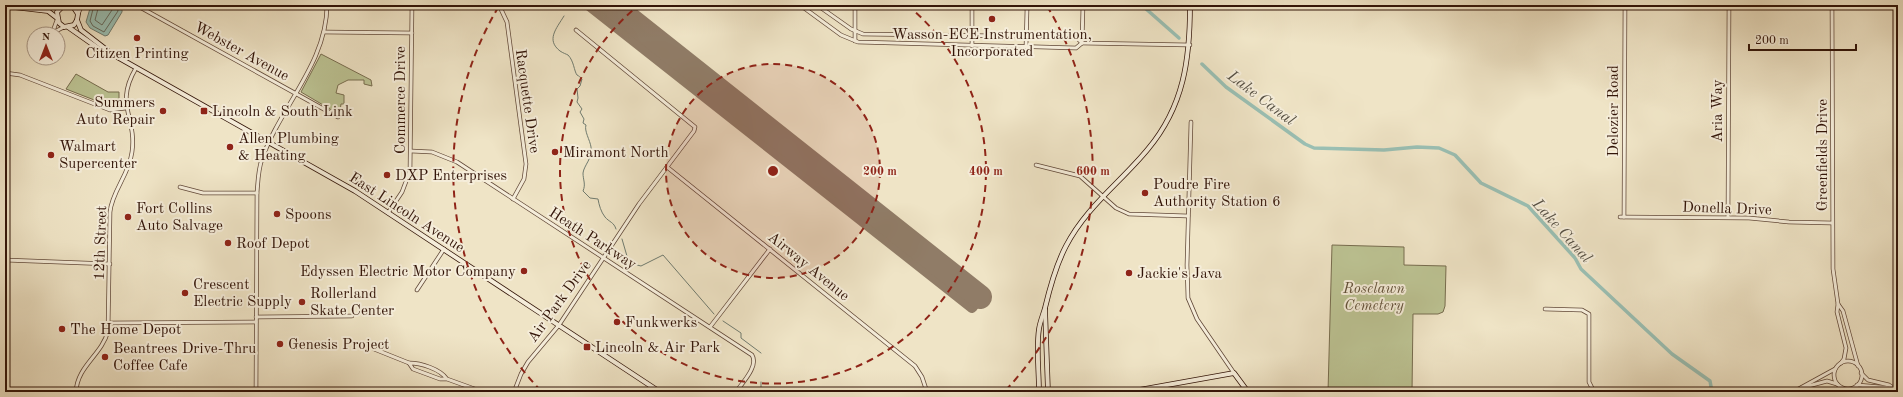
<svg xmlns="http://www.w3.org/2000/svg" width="1903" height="397" font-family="'Old Standard TT',serif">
<rect width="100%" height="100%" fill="#efe4c6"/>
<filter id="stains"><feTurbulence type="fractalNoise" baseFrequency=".005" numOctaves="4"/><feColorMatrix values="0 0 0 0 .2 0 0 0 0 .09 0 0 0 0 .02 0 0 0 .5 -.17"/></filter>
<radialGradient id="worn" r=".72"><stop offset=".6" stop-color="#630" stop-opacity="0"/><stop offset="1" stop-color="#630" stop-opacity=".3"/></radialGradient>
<!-- green -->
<g fill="#bcc393" stroke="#776c4e">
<path d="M321 54 371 80 372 86 364 84V80H348L338 85 336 93 344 95V104H341L340 111 335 112 301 92Z"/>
<path d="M76 74 108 92H119V106L107 105 66 89Z"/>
<path d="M1332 245 1404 247V265L1446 266 1445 306 1443 312 1438 314H1413L1412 392H1328Z"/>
</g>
<!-- water -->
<path fill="#9abfb3" stroke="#707b6f" d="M91 5H120L122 8V12L108 35 105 36 90 28 86 22Z"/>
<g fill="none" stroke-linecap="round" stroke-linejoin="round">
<!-- shore -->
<g stroke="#666a5e" stroke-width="1">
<path d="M94 5 90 21 93 26 104 32 118 11 117 5"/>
<path d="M99 5 95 20 102 25 112 10V5"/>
</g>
<!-- stream -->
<g stroke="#707b6f" stroke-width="1">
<path d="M564 16C556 29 546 40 560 51 563 53 566 54 568 55 574 61 574 71 577 75 579 76 580 77 582 79L580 86 577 89 578 98 577 102 582 109 580 112 584 119 583 123 586 125C584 131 590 140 591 147 593 158 584 165 583 173 583 180 586 184 583 191L590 198 598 199C599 205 601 212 605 217 609 222 614 222 616 229"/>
<path d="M622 239 629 263 641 266 663 255 714 314"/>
<path d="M723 321 741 333V338L761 353"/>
<path d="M761 392V382"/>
</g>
<!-- canal -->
<g stroke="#9abfb3" stroke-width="3.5">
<path d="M1144 5 1145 8 1179 38"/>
<path d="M1202 64 1226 87 1305 144 1314 148 1384 150 1417 147 1439 148 1455 155 1481 183 1528 206 1575 258 1581 269 1672 354 1710 381 1712 392"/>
</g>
<!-- taxiway -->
<path stroke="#907c67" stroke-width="10" d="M588 5 972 308 980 297"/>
<!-- runway -->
<path stroke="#907c67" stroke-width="24" d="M612 5 980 297"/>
<defs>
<g id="street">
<path d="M136 5 338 117"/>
<path d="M499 5 507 22 526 164 524 179 513 199"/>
<path d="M800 5 841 35 858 42 1076 48 1082 43"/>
<path d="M817 5 851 29 863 34 1076 37 1082 43 1190 45"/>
<path d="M1021 5 1027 9"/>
<path d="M1773 5 1832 6"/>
<path d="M1832 5 1833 269 1838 304 1837 312 1846 348 1844 359 1841 363"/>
<path d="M1027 9 1033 5"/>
<path d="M78 14 82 5"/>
<path d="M54 32 64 27"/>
<path d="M324 32 412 33"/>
<path d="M52 34 57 20"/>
<path d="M855 41V5"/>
<path d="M1082 43 1083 5"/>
<path d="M972 46V5"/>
<path d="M1026 47 1027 9"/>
<path d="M5 73 20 75 110 110 126 108"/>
<path d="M1191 122 1187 265 1188 298 1197 319 1234 373"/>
<path d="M411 151 432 152 457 162 752 355C759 366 742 383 736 392"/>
<path d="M1036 165 1080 176 1116 208 1129 214 1188 216"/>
<path d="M667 167 915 366 922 377 927 392"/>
<path d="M180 187 203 193H257"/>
<path d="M388 213 402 192 410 171 412 5"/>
<path d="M1620 217 1749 218 1789 222 1832 223"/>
<path d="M1624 217 1625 5"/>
<path d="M1728 217 1729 5"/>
<path d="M5 260 110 264"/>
<path d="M417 290 444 249"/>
<path d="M1838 304 1843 311 1858 366"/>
<path d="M1545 309 1582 310 1589 314V382L1594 392"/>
<path d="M256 317 352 316"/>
<path d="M108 323 256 322"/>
<path d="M710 327 770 249"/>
<path d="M374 349 409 363"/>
<circle cx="1848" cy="375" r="14"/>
<path d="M1861 373 1868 380 1889 385 1898 391"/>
<path d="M447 379C440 369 421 363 409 363L413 369 440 379H447L483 392"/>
<path d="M1857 385 1892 388"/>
<path d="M1801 388 1827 381 1837 384"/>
<path d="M76 392C77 366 102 355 108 331L110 212C112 191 129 175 132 152 137 117 114 105 136 68"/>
<path d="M256 392 257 193C258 182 258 170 262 159 280 107 327 63 327 5"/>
<path d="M514 392 521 374 528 362 559 325 639 204 694 131 695 127 576 30"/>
<path d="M1793 392 1835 369"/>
</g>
<g id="secondary">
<path d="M31 5 46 7 70 6 74 8 78 14 77 20 74 25 64 27 59 23 57 12 62 7"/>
<path d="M5 6 48 11 57 18"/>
<path d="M77 20 81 30 112 54 355 191 660 392"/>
<path d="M68 27 105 53 111 54"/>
<path d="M1045 309 1048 392"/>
<path d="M1039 392C1039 371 1036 349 1039 329 1040 322 1043 315 1045 308 1050 287 1056 265 1066 246 1086 207 1121 182 1148 149 1184 106 1190 59 1190 5"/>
<path d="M1128 392 1234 373 1248 392"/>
</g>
</defs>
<!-- street casing -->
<use href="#street" stroke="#614838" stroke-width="4.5"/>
<!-- secondary casing -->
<use href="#secondary" stroke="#321408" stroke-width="5.5"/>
<!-- street -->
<use href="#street" stroke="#f5edda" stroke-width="3"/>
<!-- secondary -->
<use href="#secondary" stroke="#f5edda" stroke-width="4"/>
</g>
<!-- distance rings -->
<circle cx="773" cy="171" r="107" fill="#8f2418" fill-opacity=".12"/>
<g fill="none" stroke="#8f2418" stroke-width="2" stroke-dasharray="7 5">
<circle cx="773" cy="171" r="107"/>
<path d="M907 5A213 213 0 1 1 639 5"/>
<path d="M541 391A320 320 0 0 1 499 6M1047 6A320 320 0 0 1 1005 391"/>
</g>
<!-- markers -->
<g fill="#8f2418" stroke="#f5edda" stroke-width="1.5">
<circle cx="992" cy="19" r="4"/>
<circle cx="137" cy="38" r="4"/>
<circle cx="163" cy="111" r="4"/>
<rect x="200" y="107" width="8" height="8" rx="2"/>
<circle cx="230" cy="147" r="4"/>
<circle cx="555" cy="152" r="4"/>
<circle cx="51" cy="155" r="4"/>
<circle cx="387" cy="175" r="4"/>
<circle cx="1145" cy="193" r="4"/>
<circle cx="277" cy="214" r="4"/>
<circle cx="128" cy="217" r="4"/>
<circle cx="228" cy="243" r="4"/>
<circle cx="524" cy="271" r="4"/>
<circle cx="1129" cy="273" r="4"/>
<circle cx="185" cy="293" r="4"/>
<circle cx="302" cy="302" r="4"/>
<circle cx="617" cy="322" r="4"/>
<circle cx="62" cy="329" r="4"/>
<circle cx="280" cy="344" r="4"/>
<rect x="583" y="343" width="8" height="8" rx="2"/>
<circle cx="105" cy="357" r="4"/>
</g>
<g text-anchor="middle" stroke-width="4" stroke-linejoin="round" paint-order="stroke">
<!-- poi labels -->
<g font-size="15" fill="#321408" stroke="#f5edda" text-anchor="start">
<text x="992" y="39" text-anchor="middle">Wasson-ECE Instrumentation,<tspan x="992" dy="17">Incorporated</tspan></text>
<text x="137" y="58" text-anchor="middle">Citizen Printing</text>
<text x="155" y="107" text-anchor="end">Summers<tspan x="155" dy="17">Auto Repair</tspan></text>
<text x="212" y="116">Lincoln &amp; South Link</text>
<text x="238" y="143">Allen Plumbing<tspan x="238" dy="17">&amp; Heating</tspan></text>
<text x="59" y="151">Walmart<tspan x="59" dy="17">Supercenter</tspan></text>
<text x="563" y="157">Miramont North</text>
<text x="395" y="180">DXP Enterprises</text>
<text x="1153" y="189">Poudre Fire<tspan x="1153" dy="17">Authority Station 6</tspan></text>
<text x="136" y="213">Fort Collins<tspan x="136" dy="17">Auto Salvage</tspan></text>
<text x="285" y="219">Spoons</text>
<text x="236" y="248">Roof Depot</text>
<text x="516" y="276" text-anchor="end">Edyssen Electric Motor Company</text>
<text x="1137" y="278">Jackie's Java</text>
<text x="193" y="289">Crescent<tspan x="193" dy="17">Electric Supply</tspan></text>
<text x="310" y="298">Rollerland<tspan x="310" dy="17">Skate Center</tspan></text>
<text x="625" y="327">Funkwerks</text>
<text x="70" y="334">The Home Depot</text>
<text x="288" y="349">Genesis Project</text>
<text x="595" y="352">Lincoln &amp; Air Park</text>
<text x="113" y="353">Beantrees Drive-Thru<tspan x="113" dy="17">Coffee Cafe</tspan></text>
</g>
<!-- street labels -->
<g font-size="15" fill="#321408" stroke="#f5edda">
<text transform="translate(242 51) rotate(29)" y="5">Webster Avenue</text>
<text transform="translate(400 100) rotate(-90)" y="5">Commerce Drive</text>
<text transform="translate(528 101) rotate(82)" y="5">Racquette Drive</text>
<text transform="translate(1613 111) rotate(-90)" y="5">Delozier Road</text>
<text transform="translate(1717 111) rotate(-90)" y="5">Aria Way</text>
<text transform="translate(1822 155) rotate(-90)" y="5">Greenfields Drive</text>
<text transform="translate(1727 208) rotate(2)" y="5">Donella Drive</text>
<text transform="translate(407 212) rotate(33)" y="5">East Lincoln Avenue</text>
<text transform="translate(593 238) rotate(33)" y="5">Heath Parkway</text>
<text transform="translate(100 243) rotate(-88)" y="5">12th Street</text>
<text transform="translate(809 266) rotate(39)" y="5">Airway Avenue</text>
<text transform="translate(559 301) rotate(-54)" y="5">Air Park Drive</text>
</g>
<!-- park labels -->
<g font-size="15" font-style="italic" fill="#625139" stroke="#f5edda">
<text x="1374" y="293">Roselawn<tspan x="1374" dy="17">Cemetery</tspan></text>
</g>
<!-- water labels -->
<g font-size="16" font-style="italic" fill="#565044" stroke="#f5edda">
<text transform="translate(1262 97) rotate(37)" y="6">Lake Canal</text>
<text transform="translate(1563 230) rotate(48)" y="6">Lake Canal</text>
</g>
</g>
<circle cx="773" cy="171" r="6" fill="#8f2418" stroke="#f5edda" stroke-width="2"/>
<g font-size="12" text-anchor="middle" font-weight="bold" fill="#8f2418" stroke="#f5edda" stroke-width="4" stroke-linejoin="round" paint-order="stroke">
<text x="880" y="175">200 m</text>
<text x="986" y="175">400 m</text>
<text x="1093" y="175">600 m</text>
</g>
<!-- margin -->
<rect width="1903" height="397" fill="none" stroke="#efe4c6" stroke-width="20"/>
<rect x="6" y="6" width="1891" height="385" fill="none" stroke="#321408" stroke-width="2"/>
<rect x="10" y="10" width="1883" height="377" fill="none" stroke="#321408"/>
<!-- north arrow -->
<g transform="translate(46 46)"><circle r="19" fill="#f5edda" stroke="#a79686"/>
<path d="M0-3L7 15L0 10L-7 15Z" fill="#8f2418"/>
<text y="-6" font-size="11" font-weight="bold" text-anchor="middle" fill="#321408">N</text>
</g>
<!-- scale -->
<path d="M1749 44v6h107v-6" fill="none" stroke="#321408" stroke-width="2"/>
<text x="1755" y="44" font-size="12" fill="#321408" stroke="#f5edda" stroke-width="3" paint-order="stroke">200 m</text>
<rect width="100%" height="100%" filter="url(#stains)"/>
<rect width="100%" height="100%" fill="url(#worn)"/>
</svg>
